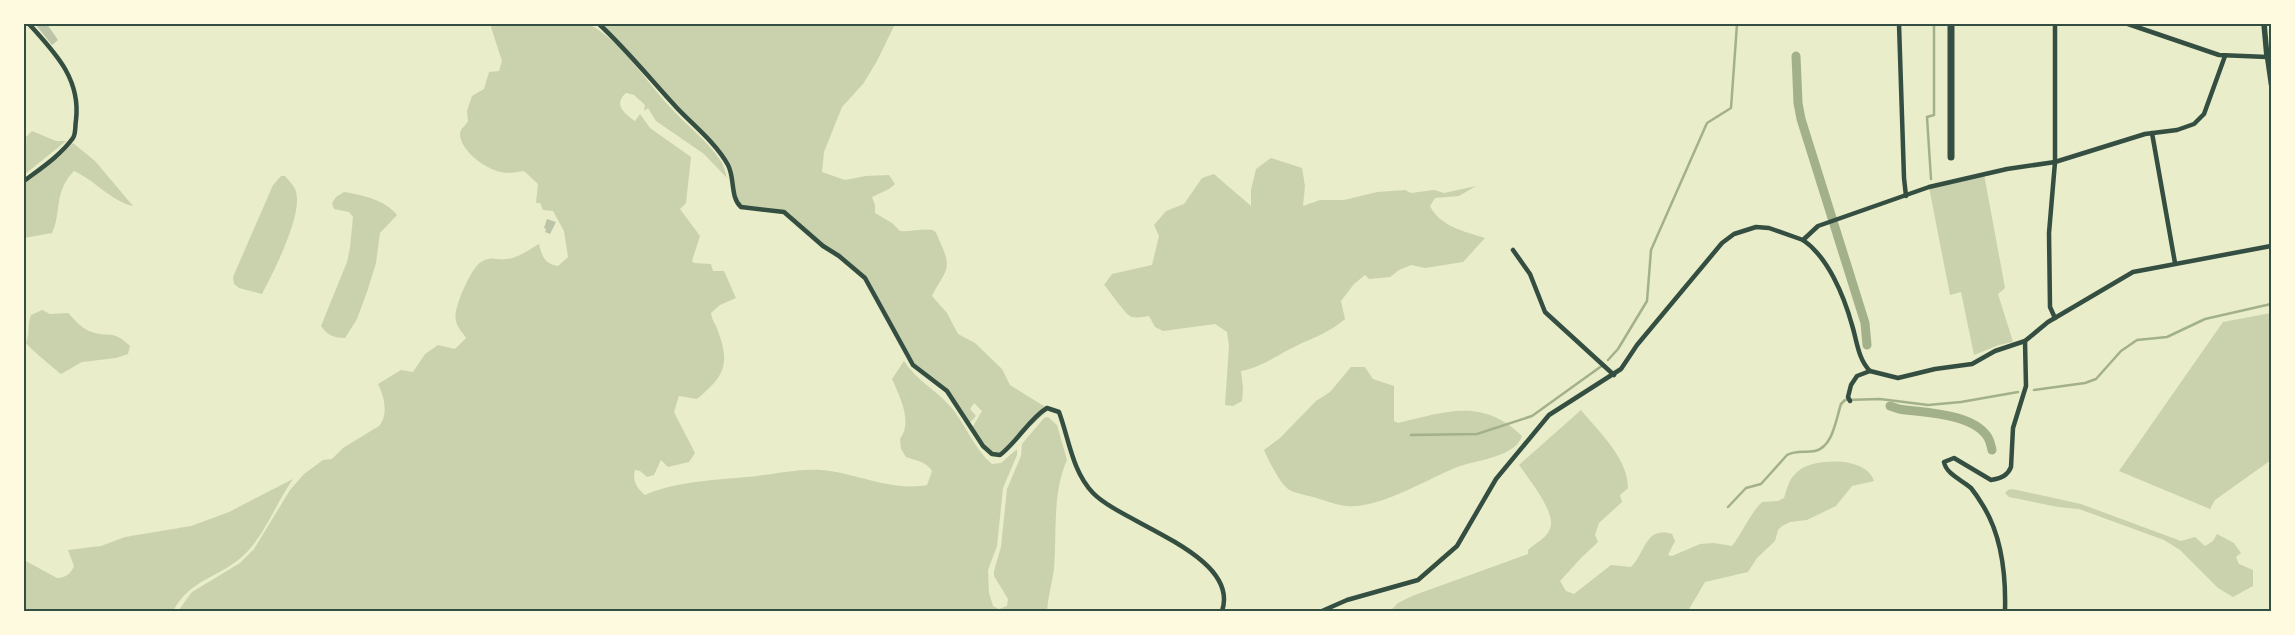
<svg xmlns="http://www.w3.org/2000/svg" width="2295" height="635" font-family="Overpass,sans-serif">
<rect width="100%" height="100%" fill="#e9edc9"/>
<!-- green -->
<g fill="#cad2ad">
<path d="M490 24H589C623 43 644 79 670 107 685 124 707 140 720 160 724 165 725 172 727 178L704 154 656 121 648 108 644 111 645 105 634 95 626 93C613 105 624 113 635 121L640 114 650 128 691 157 686 203 680 209 700 236 692 261 694 263 711 264 713 271H724L736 298 720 305 711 313C712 321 716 324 718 331 731 366 723 377 697 399L679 396 674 412 695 453 689 462 668 467 661 460 654 475 647 477 640 471 635 470C632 481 637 488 645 495 679 480 721 480 757 476 781 473 806 467 830 471 863 476 893 491 927 485L932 471C926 461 916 461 906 457L901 449 900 439C913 422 900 397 892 379L904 361C916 380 936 390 951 407 966 425 974 449 992 464L1001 463 1017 449V455L1003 488 997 546 988 570 989 593 993 606 999 609 1007 606 1008 599 994 576V571L1001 547 1007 489 1021 456 1022 444 1044 418 1048 417 1057 425 1067 460C1052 494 1057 532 1054 569 1052 583 1048 597 1047 611H178L192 592 240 563 254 549 290 490 304 474 323 460 332 459 343 448 379 426C389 414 384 396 378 384L401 370 413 372 425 354 438 345 455 349 466 338C463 333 457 327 456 321 452 310 471 268 481 262 493 255 496 261 507 259 518 258 529 250 539 244 542 257 545 264 558 266L568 257 564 231 553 211 543 210 540 203H536L538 184 524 171C517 172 508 174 501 172 485 169 460 150 460 134 460 128 466 126 468 121L467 111 472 96 484 89 489 72 499 71 502 61Z"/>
<path d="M599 24H895L877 61 863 84 842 107 824 152 822 172 845 180 866 176 889 175 895 184 889 189 872 197 875 205V213L892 223 900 231C909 232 925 228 932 230 937 231 938 238 940 242 954 271 944 271 932 296L947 313 958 334 975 343 1002 369 1010 385 1047 408V411L1000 455 992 454 972 428 982 411 974 403 970 409 976 416 969 424 947 391 920 372 865 278 823 246 790 214 741 207 724 158Z"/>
<path d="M32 131 56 141H66L24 175V139Z"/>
<path d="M73 143 95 161 133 206C111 201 96 181 74 171 53 193 62 212 52 233L24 238V184L42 168 59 157Z"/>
<path d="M1271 158 1302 168 1305 186 1303 206 1320 200H1344L1377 192 1405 190 1411 193 1434 190 1444 193 1476 186 1459 196 1435 198 1430 206C1439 226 1466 232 1485 238L1463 262 1425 268 1411 265 1399 270 1390 277 1369 279 1365 275 1354 284 1341 301 1345 319C1330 332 1315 337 1298 345 1279 354 1262 367 1241 371L1243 388 1242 401 1233 406 1225 405 1229 346 1227 332 1215 324 1163 331 1155 327 1149 316C1144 317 1137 318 1132 317 1126 316 1110 291 1104 285L1112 274 1152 265 1159 236 1154 225 1166 211 1184 204 1202 178 1214 174 1251 206V190L1256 169Z"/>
<path d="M1984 174 2005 288 1998 294 2013 342 1999 345 1974 355 1961 292 1950 295 1929 187Z"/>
<path d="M281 176H285C289 181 295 186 296 192 303 215 273 273 262 294L239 288 234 284 233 277 273 185Z"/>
<path d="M344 192C363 195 385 200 397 215L380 233 376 263 367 292 357 319 345 338C334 338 327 335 321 326L347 262 350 248 353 217 349 212 334 209 332 203 336 197Z"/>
<path d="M42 310 50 314 68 313C74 319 81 328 89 331 110 339 111 328 130 346L128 354 116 358 82 362 61 374C57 371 27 346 26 343 30 333 27 324 31 315Z"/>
<path d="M2271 313V460L2215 500 2210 509 2119 471 2223 322Z"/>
<path d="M1351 367H1365L1373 379 1394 386V421L1398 423C1445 412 1482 397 1522 436 1516 456 1479 460 1460 466 1428 478 1381 509 1346 506 1336 505 1324 500 1313 497 1306 495 1294 493 1288 489 1279 482 1269 461 1264 450L1280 438 1316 401 1330 392Z"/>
<path d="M1581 410C1599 432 1628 458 1628 488L1620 495 1622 502 1599 523 1595 535 1598 542 1582 557 1560 581 1566 591 1574 594 1611 565 1631 567C1646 552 1645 526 1672 534L1675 541 1668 555 1672 556 1700 544 1714 543 1732 546C1743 532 1749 515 1762 502L1778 501 1784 498C1788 486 1789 477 1801 469 1818 458 1867 457 1874 481L1852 486 1836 506 1807 520 1790 522 1782 526 1778 530 1775 541 1757 558 1748 572 1705 582 1688 611H1390L1398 603 1412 596 1528 554V550C1535 543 1546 539 1550 529 1557 513 1528 478 1519 465Z"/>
<path d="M293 479C276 503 266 533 245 554 220 578 191 578 173 611H24V560L57 578C65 578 71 574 74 566L68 550 101 546 125 537 191 526 229 512Z"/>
<path d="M2012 489 2081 504 2181 541 2195 537 2205 546 2213 541 2217 534 2234 543 2241 553 2236 557 2239 564 2253 570V586L2233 597 2218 588 2180 550 2164 540 2079 509 2058 507 2009 497 2005 493 2008 490Z"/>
</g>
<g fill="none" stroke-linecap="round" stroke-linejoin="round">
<!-- stream -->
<g stroke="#a3b18a" stroke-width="2.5">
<path d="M1931 179 1927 117 1934 115V24"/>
<path d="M1608 360 1618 349 1647 301 1651 250 1707 123 1731 108 1737 24"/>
<path d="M2034 390 2085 383 2096 379 2121 351 2137 340 2167 337 2205 319 2271 304"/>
<path d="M1411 435 1477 434 1532 416 1603 365"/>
<path d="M1728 507 1746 488 1761 484 1787 455C1796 450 1805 453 1815 451 1833 447 1836 419 1841 404L1845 400 1880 399 1928 405 1961 402 2018 392"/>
</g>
<!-- canal -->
<g stroke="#a3b18a" stroke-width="9">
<path d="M1796 56 1798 103 1801 119 1865 323 1867 345"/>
<path d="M1890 406 1899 409C1924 413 1971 413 1987 436 1990 440 1991 445 1992 450"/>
</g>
</g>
<!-- building -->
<g fill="#bcc5a7">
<path d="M35 24H47L58 40 52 45Z"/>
<path d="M547 219 556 222 550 234 545 232 546 229 544 228Z"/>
</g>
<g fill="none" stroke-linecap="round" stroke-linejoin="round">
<!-- minor -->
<g stroke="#344e41" stroke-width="4.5">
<path d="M599 24C627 50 651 80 677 108 693 125 716 143 728 165 735 178 730 197 741 207L784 212 823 246 839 256 865 278 913 365 947 391 983 446 992 454 1000 455C1018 441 1029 419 1047 408L1059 412C1069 439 1072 471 1093 493 1123 524 1241 555 1222 611"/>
<path d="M1899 24 1904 178 1906 196"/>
<path d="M2128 24 2219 55 2267 57 2271 85"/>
<path d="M2152 133 2175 263"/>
<path d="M24 181C40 169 61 155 73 138 76 134 75 125 76 120 81 78 54 52 29 24"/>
<path d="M1803 240 1818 226 1929 187 2007 169 2055 162 2145 134 2177 130 2194 124 2204 114 2225 56"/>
<path d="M1513 250 1530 274 1545 312 1614 375"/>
<path d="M2055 318 2050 307 2049 233 2055 162V24"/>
<path d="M1850 401 1848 397 1851 385 1857 376 1870 371 1898 378 1935 369 1972 364 1995 351 2025 341 2048 322 2133 272 2271 246"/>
<path d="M1322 611 1347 600 1418 580 1457 546 1496 479 1549 415 1621 369 1637 345 1722 243 1734 234 1756 227 1769 228 1803 240C1828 257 1844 296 1852 325 1857 341 1858 359 1870 371"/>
<path d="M2005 611C2006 575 2002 535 1982 504 1979 499 1975 493 1971 488 1962 480 1946 474 1944 462L1954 458 1991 480C2000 479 2008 475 2011 467L2013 428 2026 386 2025 341"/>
</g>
<!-- tertiary -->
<path stroke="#344e41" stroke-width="5.5" d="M2264 24 2267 57 2271 58"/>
<!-- primary -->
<path stroke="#344e41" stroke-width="7" d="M1951 24V157"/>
</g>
<!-- border -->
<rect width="2295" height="635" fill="none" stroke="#fefae0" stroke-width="50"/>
<rect x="25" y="25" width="2245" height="585" fill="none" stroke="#344e41" stroke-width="2"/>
</svg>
